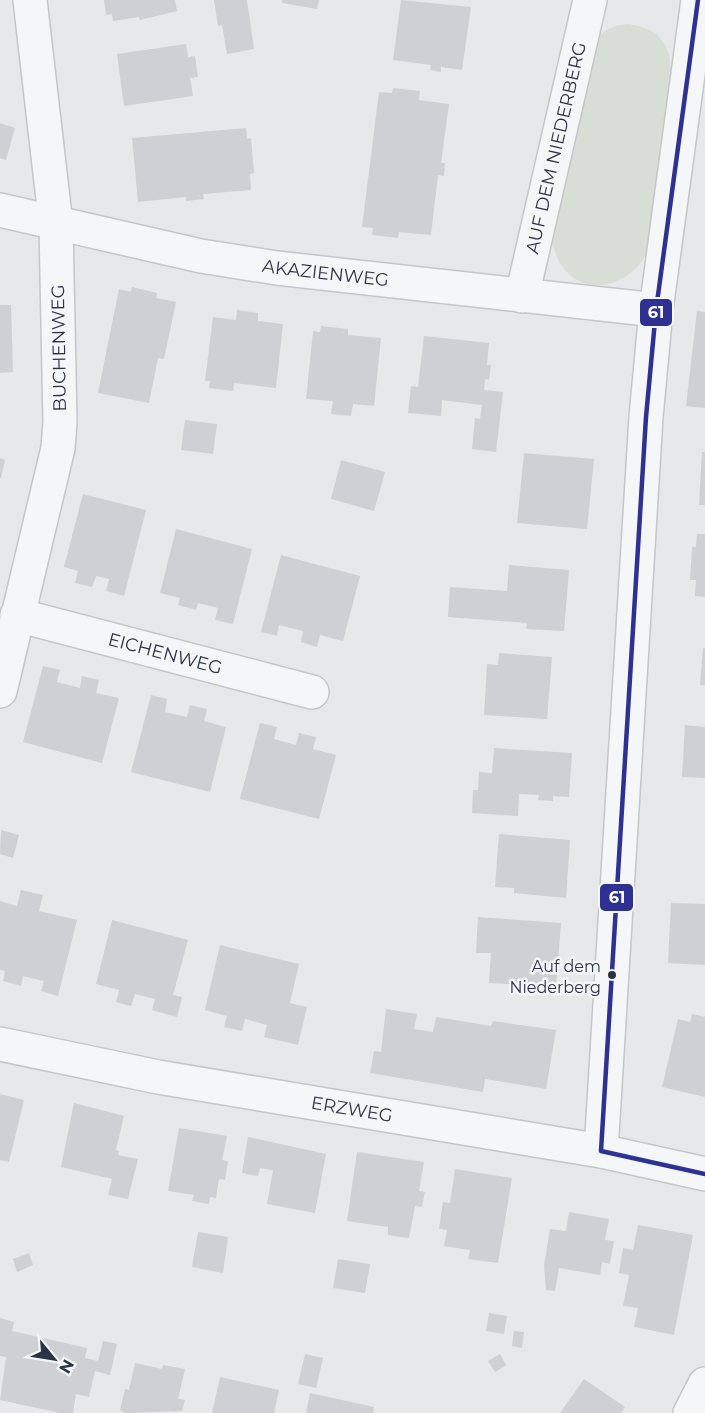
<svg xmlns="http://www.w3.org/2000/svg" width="705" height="1413" font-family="Montserrat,sans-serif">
<rect width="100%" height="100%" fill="#e6e8ea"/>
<!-- green -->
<path fill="#d6ded6" d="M627 24C655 27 670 41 671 70L650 246C636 285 584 302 560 263 555 254 553 245 551 236L591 47C601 32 608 26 627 24Z"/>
<!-- building -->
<g fill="#ced0d3">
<path d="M104 0H175L177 11 140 20 139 17 113 21 112 14 106 15Z"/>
<path d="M214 0H247L254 49 227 54 222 25 218 26Z"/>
<path d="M282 0H319L317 9 282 3Z"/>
<path d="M401 0 471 7 462 70 441 67V72L430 70 431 65 393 60Z"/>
<path d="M186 44 188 57 195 56 198 77 190 78 193 96 124 106 117 54Z"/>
<path d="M393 88 420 91 419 100 449 104 441 163H445L444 176 438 175 431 235 399 232 398 238 372 235 373 228 362 227 379 92 392 93Z"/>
<path d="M0 123 15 128 6 160 0 158Z"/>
<path d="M246 128 247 139 251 138 254 173 250 174 251 190 203 194 204 199 186 201V197L138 202 132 138Z"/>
<path d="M132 287 157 293 156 298 176 302 164 359 158 358 149 403 98 393 119 289 131 292Z"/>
<path d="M0 305H11L13 372 0 373Z"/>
<path d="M237 310 258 313V321L283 324 276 388 234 383 233 391 209 388 210 381H205L213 317 236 320Z"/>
<path d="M697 311 705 312V408L686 406Z"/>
<path d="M321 326 348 329V335L381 338 374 406 353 404 351 416 331 414 333 401 306 399 313 331 320 332Z"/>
<path d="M424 336 489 343 487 365H491L489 380 485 379 484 390 503 392 496 452 472 449 475 418 480 419 482 405 442 400 441 416 408 413 411 386 418 387Z"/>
<path d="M185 420 217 424 213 454 181 450Z"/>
<path d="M702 452H705V505H699Z"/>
<path d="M524 453 594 459 587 529 517 523Z"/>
<path d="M0 458 5 460 1 478H0Z"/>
<path d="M341 460 385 472 374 511 331 499Z"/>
<path d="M83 494 146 510 124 596 106 591 109 579 96 576 92 587 75 583 78 571 64 567Z"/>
<path d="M176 529 252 549 233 624 215 620 218 608 198 603 196 610 178 605 180 598 160 593Z"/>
<path d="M697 534H705V597L695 596 696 580H690L692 547H696Z"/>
<path d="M281 555 360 576 343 641 320 635 317 647 301 642 303 631 279 625 277 636 261 632Z"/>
<path d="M509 565 569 570 564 631 526 629 527 623 448 617 450 587 507 591Z"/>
<path d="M703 648H705V685H700Z"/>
<path d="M499 653 552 657 547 719 484 715 487 664 498 665Z"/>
<path d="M43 666 60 670 57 682 80 688 82 676 99 680 96 693 119 698 102 763 23 742Z"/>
<path d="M151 695 167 699 165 712 187 717 190 705 207 709 204 721 226 727 210 792 131 772Z"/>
<path d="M260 723 277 727 274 739 296 745 299 733 316 737 313 749 336 755 319 819 240 799Z"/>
<path d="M685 725 705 727V778L682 777Z"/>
<path d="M494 748 572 753 569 797 553 796V801L538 800 539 795 519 794 518 816 472 813 473 790H478L479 772 492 773Z"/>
<path d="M1 830 19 835 13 858 0 854Z"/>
<path d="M499 834 570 840 566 898 514 893V888L495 887Z"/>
<path d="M21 890 43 895 39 911 77 920 58 996 41 991 44 981 23 976 21 986 3 981 5 971 0 970V901L17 906Z"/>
<path d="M671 903 705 904V965L668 963Z"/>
<path d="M478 917 561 923 556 987 489 983 491 953H476Z"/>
<path d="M112 920 188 940 173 995 182 997 177 1017 152 1010 155 999 135 994 131 1006 116 1002 119 990 96 984Z"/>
<path d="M220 945 299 964 290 1003 307 1007 298 1045 264 1037 267 1025 245 1019 242 1031 224 1027 227 1016 205 1010Z"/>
<path d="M386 1009 417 1014 414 1029 433 1032 436 1017 491 1026 493 1021 556 1030 546 1089 485 1079 483 1092 370 1073 374 1051 381 1052Z"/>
<path d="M692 1014 705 1017V1097L662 1087 678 1019 690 1022Z"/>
<path d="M0 1094 24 1100 9 1162 0 1160Z"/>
<path d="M74 1103 124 1116 116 1150 119 1151 118 1155 138 1159 128 1199 108 1195 112 1179 61 1167Z"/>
<path d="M179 1128 227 1136 222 1160 228 1161 225 1180 219 1179 216 1198 210 1197 209 1204 192 1201 194 1195 168 1191Z"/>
<path d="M248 1137 326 1154 315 1213 267 1204 273 1170 260 1168 258 1176 242 1173Z"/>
<path d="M357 1152 424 1162 419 1191 425 1192 422 1207 415 1206 409 1238 388 1235V1227L347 1221Z"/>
<path d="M455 1169 512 1178 498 1263 468 1259 470 1250 444 1246 447 1230 439 1229 443 1202 450 1203Z"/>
<path d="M569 1212 609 1219 605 1240 614 1241 610 1264 602 1262 600 1275 559 1268 555 1291 546 1290 544 1266 550 1229 566 1231Z"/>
<path d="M638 1225 693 1235 674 1335 634 1327 638 1308 623 1306 629 1275 619 1273 623 1248 633 1250Z"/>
<path d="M198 1232 228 1237 223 1273 192 1267Z"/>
<path d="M29 1253 33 1265 17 1272 13 1259Z"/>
<path d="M338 1259 370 1264 365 1293 333 1288Z"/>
<path d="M489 1313 507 1316 504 1334 486 1331Z"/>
<path d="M0 1318 14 1322 12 1331 87 1348 85 1358 98 1361 103 1341 117 1344 110 1375 95 1371 89 1397 76 1394 73 1413H60L0 1400 6 1357 0 1356Z"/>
<path d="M514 1331 524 1332 522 1348 512 1346Z"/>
<path d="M305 1354 323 1358 316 1388 298 1384Z"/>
<path d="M500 1354 506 1365 495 1372 488 1361Z"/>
<path d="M135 1363 162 1369 163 1365 185 1369 178 1399 185 1400 182 1411 125 1413 120 1410 125 1389 129 1390Z"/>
<path d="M220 1377 279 1390 274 1413H212Z"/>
<path d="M584 1379 625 1407 621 1413H560Z"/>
<path d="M310 1393 374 1407 373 1413H306Z"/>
</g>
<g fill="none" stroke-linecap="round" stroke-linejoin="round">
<defs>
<g id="minor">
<path id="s1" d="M0 210 201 256 277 268 656 310"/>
<path id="s2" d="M522 296 590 0"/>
<path id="s3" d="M17 615 312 692"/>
<path d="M0 691 58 448 60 422 56 225 30 0"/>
<path id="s4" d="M0 1044 158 1077 601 1151 705 1174"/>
<path d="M601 1151 646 417 656 310 698 0"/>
<path d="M690 1413 705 1384"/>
</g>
</defs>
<!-- minor casing -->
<use href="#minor" stroke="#c4c6c8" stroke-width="36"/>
<!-- minor -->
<use href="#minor" stroke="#f5f6f7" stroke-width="33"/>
<defs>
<path id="bus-1" d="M698 0 656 310 646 417 601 1151 705 1174"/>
</defs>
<!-- bus-1 casing -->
<use href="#bus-1" stroke="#f4f6f9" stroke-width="9"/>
<!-- bus-1 -->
<use href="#bus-1" stroke="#2e3192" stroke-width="4.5"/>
</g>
<!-- markers -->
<circle fill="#2b3445" stroke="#f4f6f9" stroke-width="2" cx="612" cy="975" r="5"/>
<g text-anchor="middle" stroke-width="5" stroke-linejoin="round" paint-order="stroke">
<!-- bus labels -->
<g font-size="16" fill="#2b3445" stroke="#f4f6f9" text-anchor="end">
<text x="601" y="972">Auf dem<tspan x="601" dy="21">Niederberg</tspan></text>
</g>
<!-- street labels -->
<g font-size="18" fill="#2b3445" stroke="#f4f6f9">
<text dy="6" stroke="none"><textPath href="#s2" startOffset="152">AUF DEM NIEDERBERG</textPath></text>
<text dy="6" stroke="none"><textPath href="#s1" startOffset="332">AKAZIENWEG</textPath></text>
<text transform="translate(59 348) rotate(-91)" y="6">BUCHENWEG</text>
<text dy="6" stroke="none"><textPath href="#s3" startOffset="153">EICHENWEG</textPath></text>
<text dy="6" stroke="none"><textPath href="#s4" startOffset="358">ERZWEG</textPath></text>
</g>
</g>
<g stroke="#f4f6f9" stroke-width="2">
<rect x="639" y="298" width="34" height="29" rx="6" fill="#2e3192"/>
<rect x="599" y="883" width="35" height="29" rx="6" fill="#2e3192"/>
</g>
<g font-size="16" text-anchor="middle" font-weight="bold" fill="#fff">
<text x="656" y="318">61</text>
<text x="617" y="903">61</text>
</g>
<!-- north arrow -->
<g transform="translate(54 1359) rotate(120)" stroke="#f4f6f9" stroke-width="4.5" paint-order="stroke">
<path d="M0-4.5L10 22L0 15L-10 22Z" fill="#2b3445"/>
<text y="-9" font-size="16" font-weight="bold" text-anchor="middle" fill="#2b3445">N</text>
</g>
</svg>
